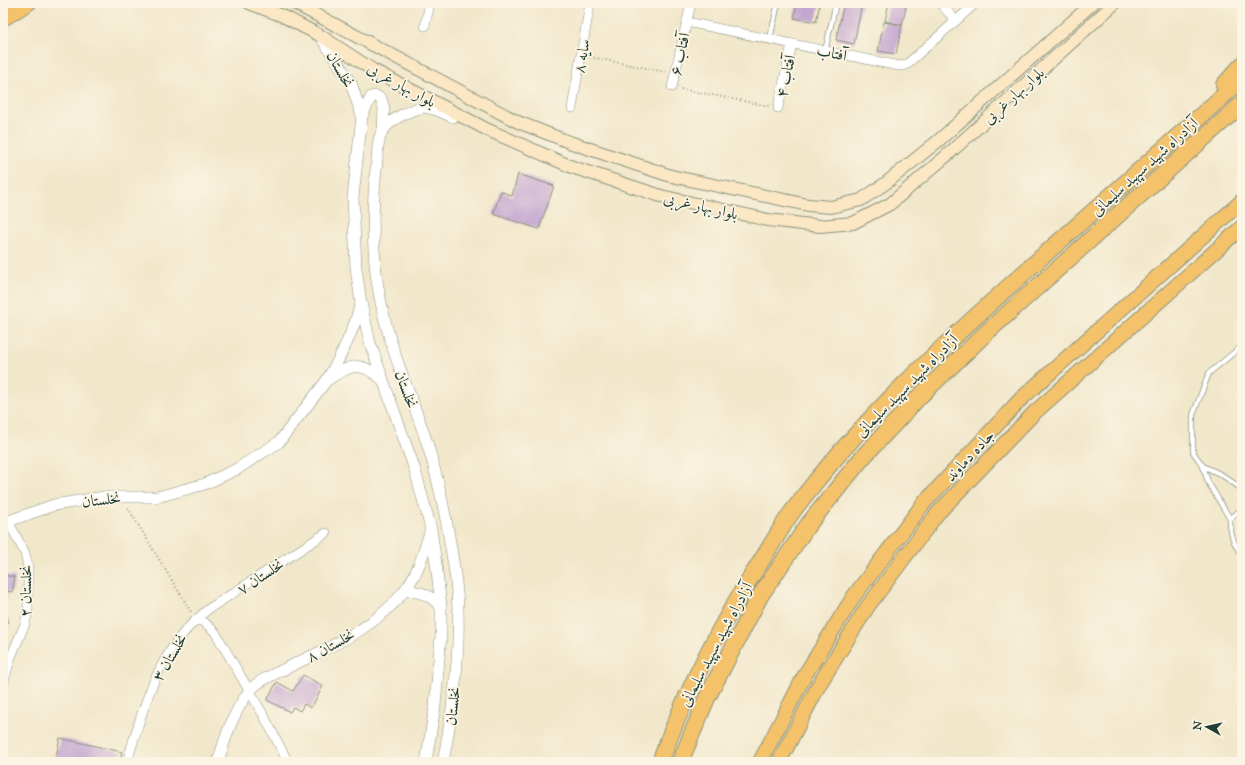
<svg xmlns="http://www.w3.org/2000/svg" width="1245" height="765" font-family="'IM FELL Great Primer',Amiri,serif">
<rect width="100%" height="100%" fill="#fcf5e5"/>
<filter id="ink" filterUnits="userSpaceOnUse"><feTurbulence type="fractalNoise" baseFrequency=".025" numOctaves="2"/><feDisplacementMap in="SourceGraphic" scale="8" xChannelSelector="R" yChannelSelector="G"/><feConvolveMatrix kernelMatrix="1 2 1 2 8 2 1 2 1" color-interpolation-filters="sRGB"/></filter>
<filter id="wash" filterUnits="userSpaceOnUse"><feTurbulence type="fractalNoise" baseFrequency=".012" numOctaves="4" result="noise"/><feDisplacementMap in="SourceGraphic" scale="16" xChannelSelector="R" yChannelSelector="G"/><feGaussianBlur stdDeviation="0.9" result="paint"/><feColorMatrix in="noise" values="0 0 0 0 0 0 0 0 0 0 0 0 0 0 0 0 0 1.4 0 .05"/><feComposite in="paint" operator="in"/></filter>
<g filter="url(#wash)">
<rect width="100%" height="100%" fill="#f1e7ca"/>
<g id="blocks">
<!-- building -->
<g fill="#c4a6d0">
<path d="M797 3H820L816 22 794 18Z"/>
<path d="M844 3H862L854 44 836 40Z"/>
<path d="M889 3H907L902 25 885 21Z"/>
<path d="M884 22 902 25 896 54 878 51Z"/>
<path d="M518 174 554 186 539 229 493 214 501 191 512 196Z"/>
<path d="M3 575 15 577 12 592 7 591 6 601H3Z"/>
<path d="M3 617 8 618 6 633H3Z"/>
<path d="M303 675 323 686 311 708 304 704 300 711 293 707 290 712 267 700 277 682 293 691Z"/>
<path d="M60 738 122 752 120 762H55Z"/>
</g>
</g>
</g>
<g filter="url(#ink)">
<use href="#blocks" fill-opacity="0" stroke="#88927f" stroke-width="1"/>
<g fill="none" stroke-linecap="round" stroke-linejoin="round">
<defs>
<g id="service">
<path d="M770 39 778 3"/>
<path d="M825 51 836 3"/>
<path d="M1203 466 1222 475 1242 489"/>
<path d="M1242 509 1230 519C1230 533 1233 543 1242 555"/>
<path d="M1230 519 1208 482 1203 466 1193 452V415L1209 373 1242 346"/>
</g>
<g id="minor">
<path d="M940 3 956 21"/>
<path d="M687 22 899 66 906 65 976 3"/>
<path d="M425 26 430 3"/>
<path d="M672 87 691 3"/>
<path d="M572 108 590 3"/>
<path d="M778 108 792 44"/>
<path d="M196 620 207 610 326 533"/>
<path d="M3 685 10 659 25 624 28 610V567L25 553 8 521 3 517"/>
<path d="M127 762C142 712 156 656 196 620L204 622 215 632 264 716 288 762"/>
</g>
<g id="tertiary">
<path d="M321 37 351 83 362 116 353 197 356 268 361 303 370 343 415 470 431 529 437 571 441 607V635L435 706 426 762"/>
<path d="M362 116 371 97 376 96 381 99 384 108 383 129"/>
<path d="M361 304C353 332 342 355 327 380 352 364 360 360 383 380"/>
<path d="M3 523 54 505 104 497H157L205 484 237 469 279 442 327 380"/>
<path d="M406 590C421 592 431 595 441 607"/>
<path d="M218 762C225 738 233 713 248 693 258 679 280 672 295 664 334 645 378 626 405 590 418 574 424 551 430 532"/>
<path d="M443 762C455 699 464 631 454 567 448 527 440 485 428 446 414 401 393 358 383 312 371 262 371 211 377 160 378 151 377 137 384 129 393 118 415 106 429 108 437 109 445 114 453 117"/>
</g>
<g id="secondary">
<path d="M249 3 283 16 321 36 373 70 488 130 572 167 661 196 768 220 820 226 853 223 890 204 945 157 1115 3"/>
<path d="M294 3 518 122 569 142 671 176 808 205 831 207 861 200 886 183 938 141 1093 3"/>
</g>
<path id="primary" d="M3 19 29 3"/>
<g id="trunk">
<path d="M760 762 806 673 854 596 924 503 1021 399 1242 201"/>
<path d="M779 762 820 683 868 606 937 514 1033 414 1242 227"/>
</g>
<g id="motorway">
<path d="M1224 85 1242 65"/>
<path d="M660 762C687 689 722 620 765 555 774 541 782 526 792 512 861 419 948 341 1034 264 1103 203 1173 141 1242 79"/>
<path d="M680 762 707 698 760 596 808 525 862 458 919 397 987 332 1242 104"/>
</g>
</defs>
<!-- service casing -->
<use href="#service" stroke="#88927f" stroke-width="6"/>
<!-- minor casing -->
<use href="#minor" stroke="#88927f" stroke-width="10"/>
<!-- tertiary casing -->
<use href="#tertiary" stroke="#88927f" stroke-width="12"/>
<!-- secondary casing -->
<use href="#secondary" stroke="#88927f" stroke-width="14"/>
<!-- primary casing -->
<use href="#primary" stroke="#88927f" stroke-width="16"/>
<!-- trunk casing -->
<use href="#trunk" stroke="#88927f" stroke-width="16"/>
<!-- motorway casing -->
<use href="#motorway" stroke="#88927f" stroke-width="18"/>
<!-- path -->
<g stroke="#88927f" stroke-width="2" stroke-dasharray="1 3" stroke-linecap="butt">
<path d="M590 57 666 72"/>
<path d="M681 89 769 106"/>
<path d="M128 508 191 612"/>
</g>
<!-- service -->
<use href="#service" stroke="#fff" stroke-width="4.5"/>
<!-- minor -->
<use href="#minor" stroke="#fff" stroke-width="9"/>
<!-- tertiary -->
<use href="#tertiary" stroke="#fff" stroke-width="11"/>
<!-- secondary -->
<use href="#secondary" stroke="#fbe7c3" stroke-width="12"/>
<!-- primary -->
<use href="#primary" stroke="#f4c26a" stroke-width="14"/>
<!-- trunk -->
<use href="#trunk" stroke="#f4c26a" stroke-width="14"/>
<!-- motorway -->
<use href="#motorway" stroke="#f4c26a" stroke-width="16"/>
</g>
</g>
<g text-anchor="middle" stroke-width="3.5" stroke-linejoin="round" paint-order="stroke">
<!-- street labels -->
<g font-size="16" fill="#1f3d34" stroke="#fcf5e5">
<text transform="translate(832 52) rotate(12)" y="6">آفتاب</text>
<text transform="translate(679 54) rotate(-77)" y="6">آفتاب ۶</text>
<text transform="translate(581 56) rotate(-80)" y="6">سایه ۸</text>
<text transform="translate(341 69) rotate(61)" y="6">نخلستان</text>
<text transform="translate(785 76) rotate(-78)" y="6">آفتاب ۴</text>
<text transform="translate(402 84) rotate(29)" y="6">بلوار بهار غربی</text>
<text transform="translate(1013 95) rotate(-42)" y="6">بلوار بهار غربی</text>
<text transform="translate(1144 166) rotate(-42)" y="6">آزادراه شهید سپهبد سلیمانی</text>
<text transform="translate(701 205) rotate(13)" y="6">بلوار بهار غربی</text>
<text transform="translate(906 385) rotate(-45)" y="6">آزادراه شهید سپهبد سلیمانی</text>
<text transform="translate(407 389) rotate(70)" y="6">نخلستان</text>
<text transform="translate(969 455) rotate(-47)" y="6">جاده دماوند</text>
<text transform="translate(101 499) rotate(-6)" y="6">نخلستان</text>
<text transform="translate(260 576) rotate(-33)" y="6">نخلستان ۷</text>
<text transform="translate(25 591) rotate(-89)" y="6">نخلستان ۲</text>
<text transform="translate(715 644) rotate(-62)" y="6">آزادراه شهید سپهبد سلیمانی</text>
<text transform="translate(330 645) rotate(-29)" y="6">نخلستان ۸</text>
<text transform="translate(169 657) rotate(-59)" y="6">نخلستان ۳</text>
<text transform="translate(452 706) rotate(-83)" y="6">نخلستان</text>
</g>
</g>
<!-- margin -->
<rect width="1245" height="765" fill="none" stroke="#fcf5e5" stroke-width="16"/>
<!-- north arrow -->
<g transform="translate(1207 727) rotate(278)" stroke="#fcf5e5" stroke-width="3" paint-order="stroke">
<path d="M0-3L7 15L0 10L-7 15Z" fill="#1f3d34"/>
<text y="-6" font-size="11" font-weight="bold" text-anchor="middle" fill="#1f3d34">N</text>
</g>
</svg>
